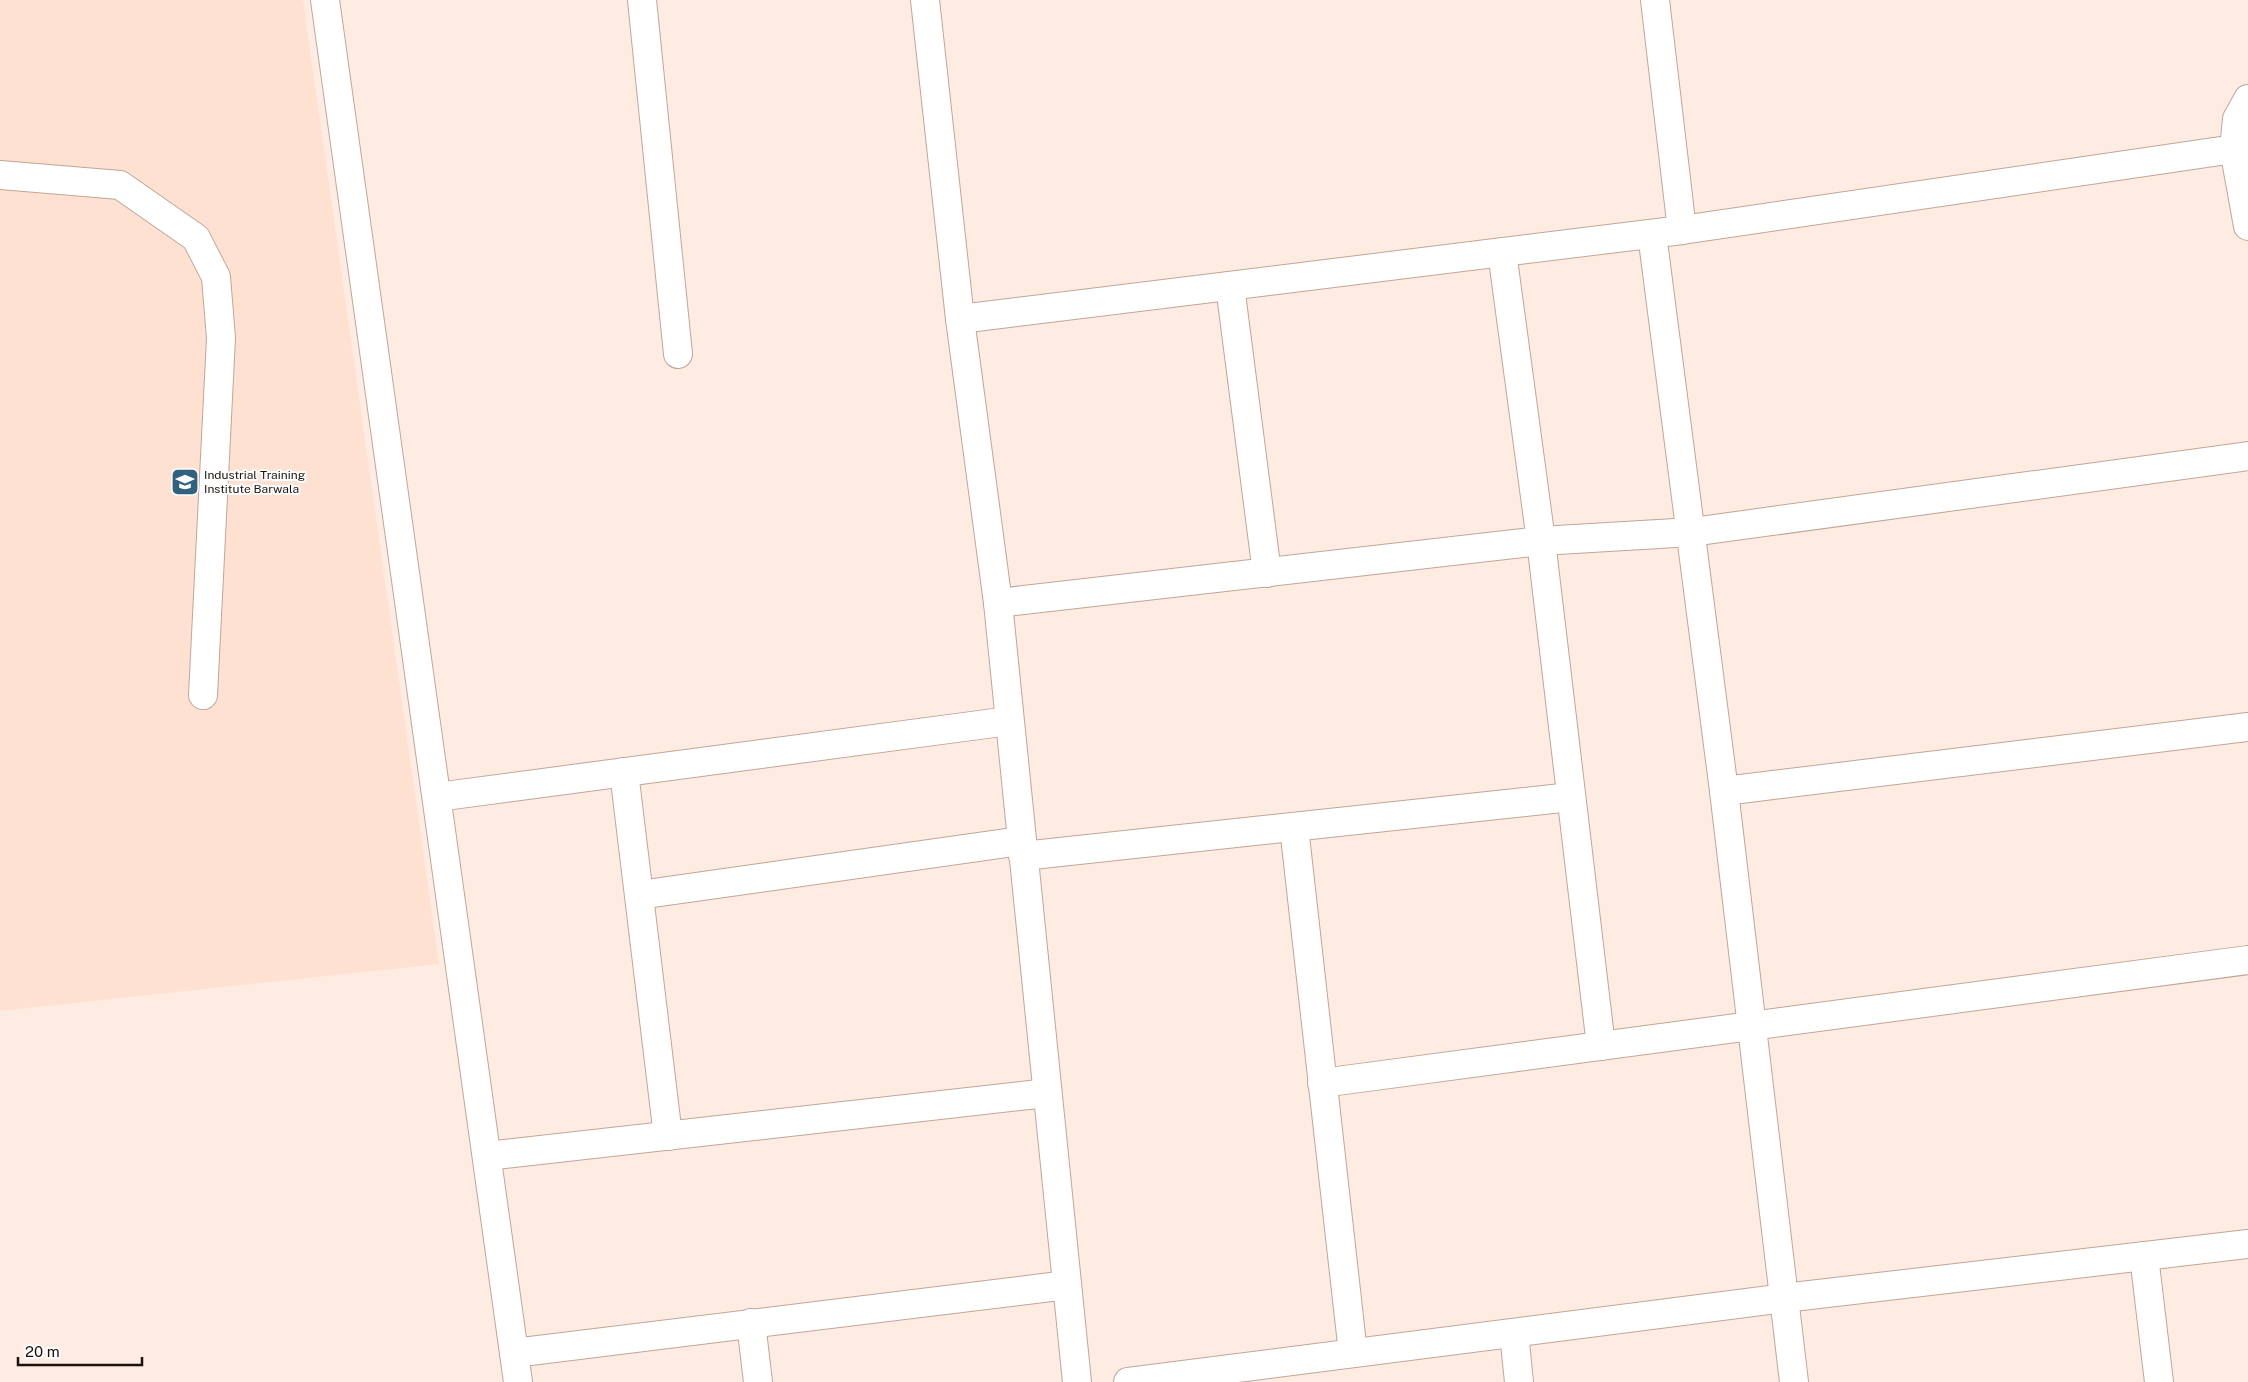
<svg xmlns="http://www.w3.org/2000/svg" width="2248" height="1382" font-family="'Public Sans',sans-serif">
<rect width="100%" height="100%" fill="#feece2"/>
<!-- built -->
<path fill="#fee1d0" d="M0 0H303L439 964 0 1011Z"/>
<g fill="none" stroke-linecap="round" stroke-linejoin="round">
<defs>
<g id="minor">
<path d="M325 0 518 1382"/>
<path d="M642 0 678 354"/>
<path d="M925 0 960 319 998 603 1077 1382"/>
<path d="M1655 0 1682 230"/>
<path d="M2234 149 2248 226"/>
<path d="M0 175 120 185 196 238 216 277 221 338 203 695"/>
<path d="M1652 234 1724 791 1794 1382"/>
<path d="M1502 252 1541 541 1601 1046"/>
<path d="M1230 286 1267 573"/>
<path d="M960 319 1682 230 2234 149 2237 119 2248 99"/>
<path d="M998 603 1541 541 1692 532 2248 456"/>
<path d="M624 772 668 1136"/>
<path d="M1724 791 2248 727"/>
<path d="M437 797 1009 721"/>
<path d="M1294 827 1353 1353"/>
<path d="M1023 856 1571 797"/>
<path d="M639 895 1021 841"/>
<path d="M1322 1083 2248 960"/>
<path d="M487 1156 1047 1093"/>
<path d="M2144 1256 2159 1382"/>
<path d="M751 1323 758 1382"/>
<path d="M1514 1333 1519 1382"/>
<path d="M514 1353 1067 1285"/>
<path d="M1128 1382 1784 1298 2248 1244"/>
</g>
</defs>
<!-- minor casing -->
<use href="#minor" stroke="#c0a696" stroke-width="30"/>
<!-- minor -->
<use href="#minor" stroke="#fff" stroke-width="28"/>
</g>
<!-- icons -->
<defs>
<symbol id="university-square" viewBox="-11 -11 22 22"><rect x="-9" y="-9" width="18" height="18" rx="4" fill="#30617f" stroke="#fdfdfd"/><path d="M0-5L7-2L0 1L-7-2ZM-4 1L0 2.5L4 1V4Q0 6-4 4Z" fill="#fff"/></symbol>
</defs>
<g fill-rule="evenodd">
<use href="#university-square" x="169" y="466" width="32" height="32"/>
</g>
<g text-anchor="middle" stroke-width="4" stroke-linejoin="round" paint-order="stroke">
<!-- poi labels -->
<g font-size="12" fill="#1b120c" stroke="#fdfdfd" text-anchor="start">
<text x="204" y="479">Industrial Training<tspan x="204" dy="14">Institute Barwala</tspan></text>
</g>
</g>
<!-- scale -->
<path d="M18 1357v8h124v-8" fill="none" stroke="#1b120c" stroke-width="2.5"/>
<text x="25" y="1357" font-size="15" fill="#1b120c" stroke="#fdfdfd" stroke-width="4" paint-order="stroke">20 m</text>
</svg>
